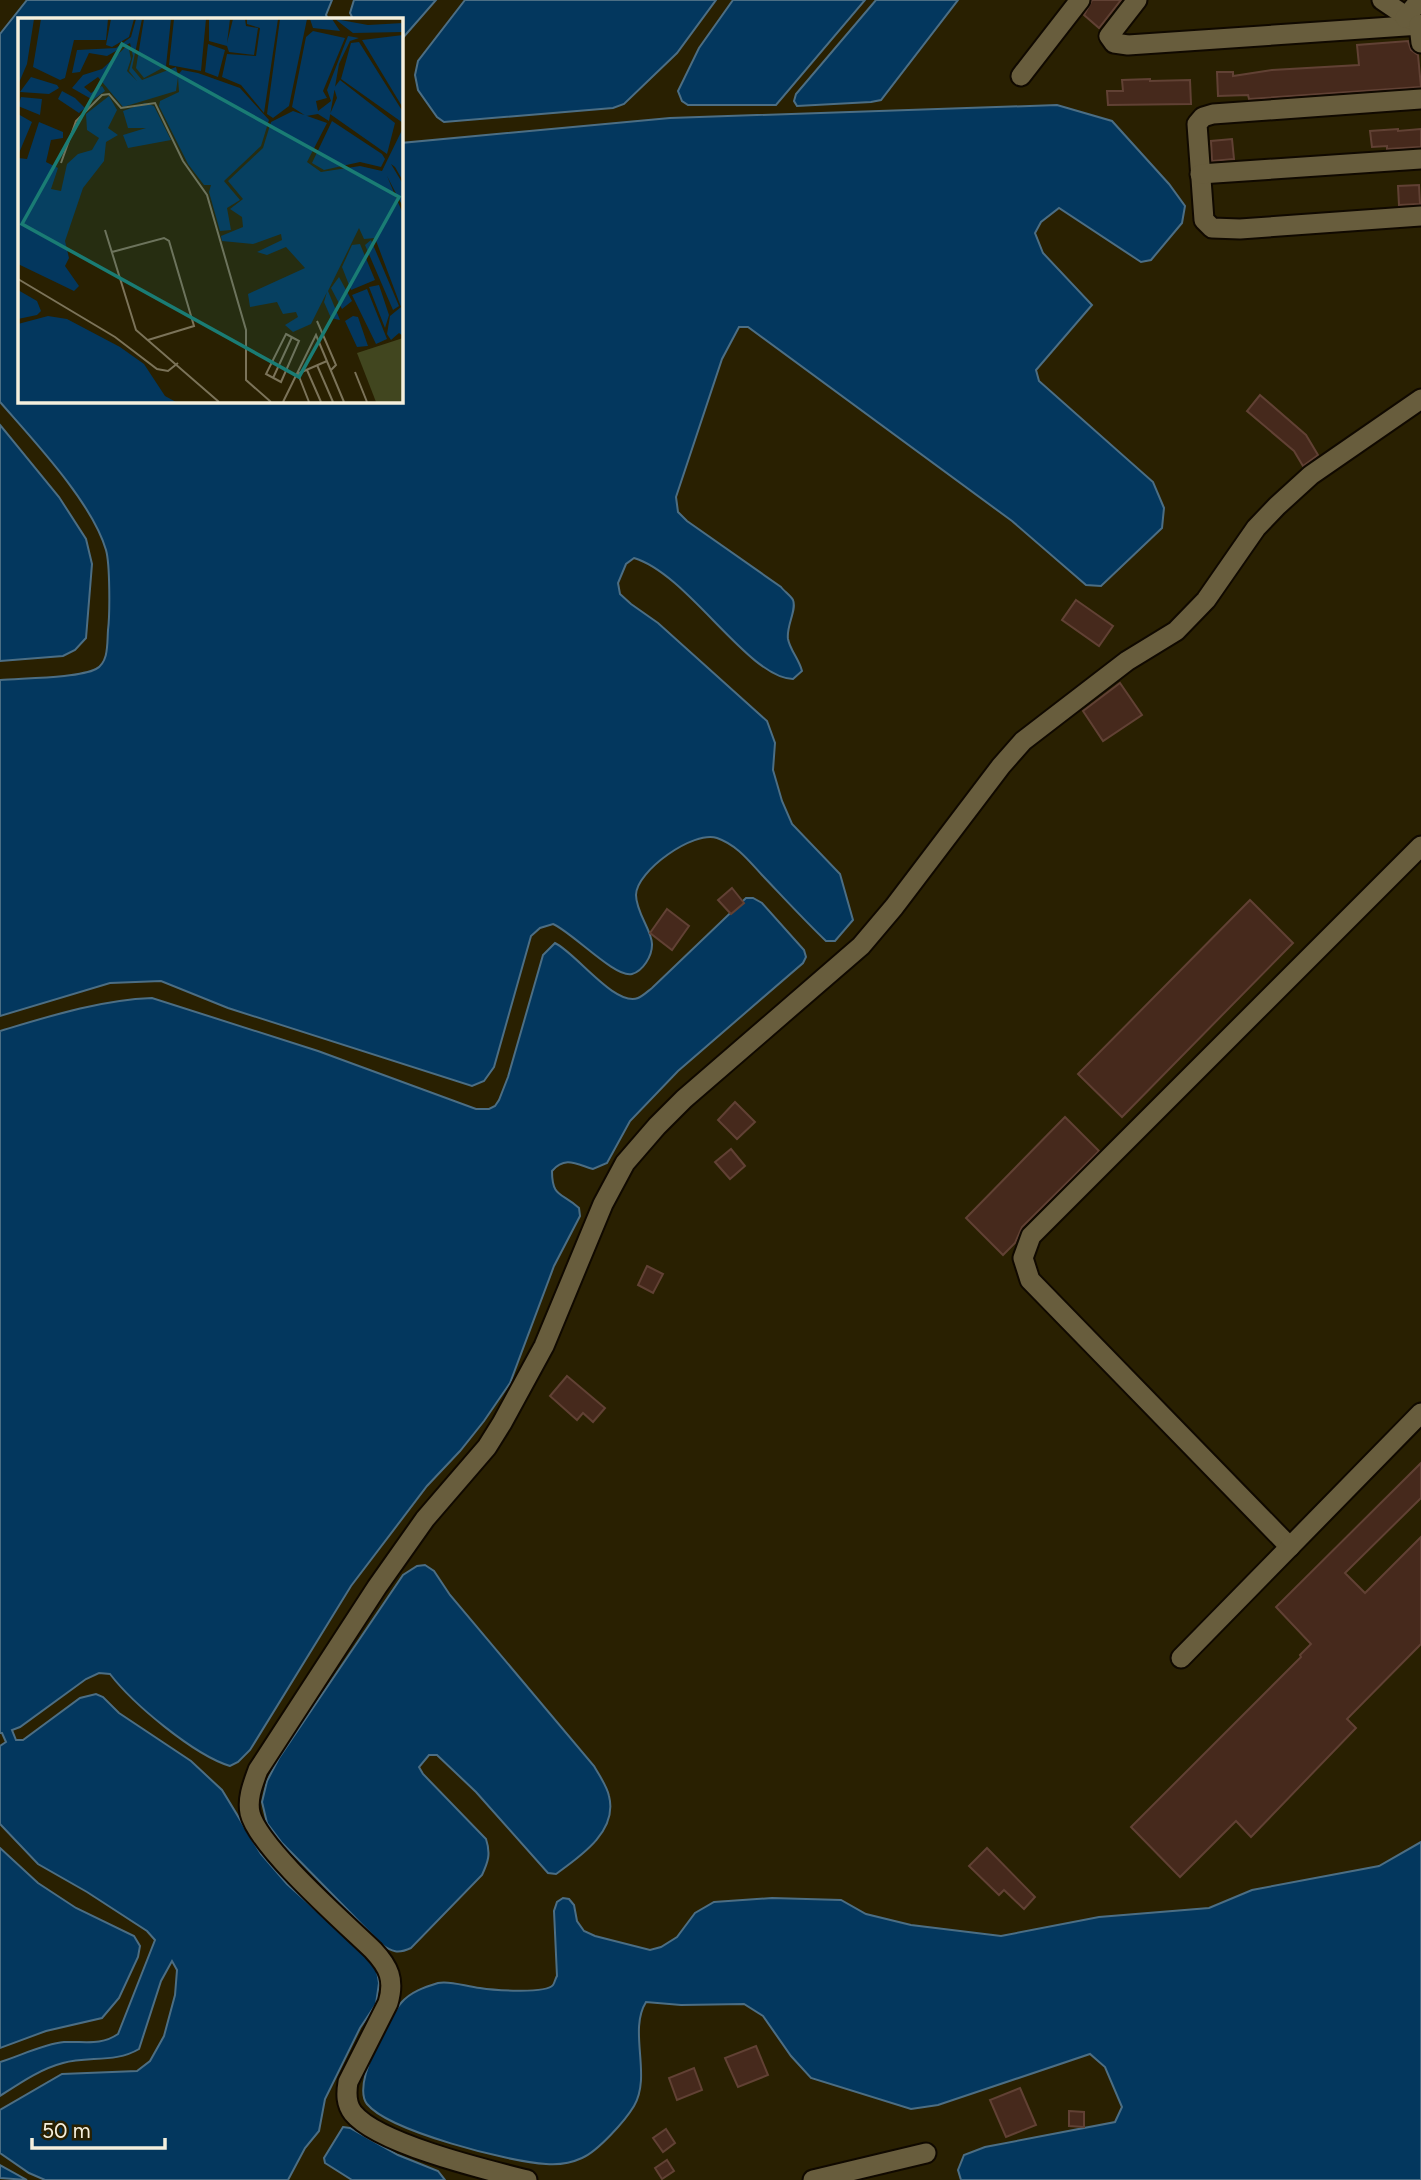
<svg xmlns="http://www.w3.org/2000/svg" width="1421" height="2180" font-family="Figtree,sans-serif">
<rect width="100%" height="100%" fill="#292001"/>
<!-- water -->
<g fill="#03375e" stroke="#4c6e84" stroke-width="2">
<path d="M27 0H332L326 15 328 19H19V401H401V143L670 118 1057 105 1112 121 1169 184 1185 206 1182 223 1151 260 1141 262 1059 208 1041 222 1035 233 1043 253 1092 305 1036 370 1039 381 1153 482 1164 508 1162 528 1101 586 1086 585 1012 521 748 327H739L722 359 676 497 678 512 687 521 781 587C784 591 791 596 793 600 797 610 786 626 788 639 790 650 799 659 802 671L793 679C748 678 688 574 634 558L626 564 618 583 620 594 631 604 658 623 767 721 775 743 773 770 782 801 792 824 840 874 853 920 835 941H826C804 920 783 897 762 875 749 861 737 845 717 838 694 830 636 871 636 895 636 913 653 932 652 945 652 956 643 971 632 974 616 979 572 932 553 924L540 928 531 936 494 1067 484 1081 472 1086 228 1008 161 981 110 983 0 1016V680C22 678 79 678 96 669 109 662 107 643 108 630 110 614 110 564 106 550 92 502 33 440 0 402V34Z"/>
<path d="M354 0H436L401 40V19H353L350 13Z"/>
<path d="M465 0H716L677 53 624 104 613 108 444 122 437 117 418 90 415 75 418 61Z"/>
<path d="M733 0H865L776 105H688L682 101 678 91 699 48Z"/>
<path d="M876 0H958L881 100 871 102 797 106 794 101 796 94Z"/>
<path d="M0 425 59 497 86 539 92 564 86 638 75 650 63 656 0 661Z"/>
<path d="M746 898H753L762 903 804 950 806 957 803 963 678 1071 630 1121 607 1163 593 1169C576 1164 565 1156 552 1171 552 1198 562 1192 579 1208L580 1216 554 1266 510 1383 484 1421 460 1451 427 1486 351 1586 250 1750 238 1762 230 1766C194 1755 133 1704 110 1674L99 1673 86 1679 20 1727 12 1730 16 1740H23L80 1698 96 1694 103 1697 119 1713 191 1761 222 1790 261 1854 287 1884 376 1964 379 1983 376 2004 360 2028 325 2099 319 2131 305 2148 288 2180H45L29 2173 0 2153V2110L62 2074 137 2071 150 2061 164 2036 175 1995 177 1970 172 1961 161 1981 139 2049C116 2063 88 2056 63 2063 40 2069 20 2083 0 2096V2062C20 2056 43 2044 64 2042 84 2041 101 2046 118 2034L155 1940 147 1931 87 1892 38 1864 0 1824V1746L6 1742 2 1733H0V1031C50 1016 100 1000 152 998L318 1051 476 1109H489L495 1106 499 1100 508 1077 543 955 555 943C576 953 615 1007 638 998 643 996 648 991 652 988Z"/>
<path d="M425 1565 434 1571 450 1595 594 1766C599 1775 607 1786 609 1796 618 1831 581 1856 556 1874L548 1873 476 1792 437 1755H429L419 1767 423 1774 486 1839C491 1854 488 1862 482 1875L411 1948C398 1954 392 1952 381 1944L282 1843 267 1823 262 1802 267 1781 279 1758 403 1575 417 1566Z"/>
<path d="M1421 1842V2180H961L958 2170 964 2155 985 2147 1115 2122 1122 2107 1105 2067 1090 2054 938 2105 911 2109 811 2078 791 2056 763 2016 744 2004 681 2005 646 2002C628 2031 652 2075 634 2106 625 2121 598 2151 582 2158 571 2163 557 2165 546 2164 509 2162 389 2131 367 2104 352 2085 387 2019 401 2003 410 1992 425 1987 438 1983 450 1980 467 1987 480 1988 492 1990 546 1994 553 1985 554 1984 556 1977 557 1976L554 1911 557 1902 563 1898 569 1899 574 1905 577 1921 584 1931 595 1936 650 1950 661 1947 677 1937 695 1913 714 1902 772 1898 841 1900 866 1914 911 1925 1001 1936 1099 1917 1209 1908 1252 1890 1379 1866Z"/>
<path d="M0 1848 38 1883 76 1908 134 1936 140 1946 138 1957 119 1998 102 2018 46 2031 0 2048Z"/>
<path d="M343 2127 350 2128 398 2155 438 2171 445 2180H352L325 2163 324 2158Z"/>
<path d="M0 2165 27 2180 0 2178Z"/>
</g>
<!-- building -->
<g fill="#46291c" stroke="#614134" stroke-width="2">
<path d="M1092 0H1121L1099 28 1084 15Z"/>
<path d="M1408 41 1411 50 1418 55 1421 87 1249 99 1248 95 1218 96 1217 72H1233V76L1272 70 1359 65 1357 45Z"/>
<path d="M1150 79V81L1190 80 1191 104 1108 105 1107 91H1123L1122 80Z"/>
<path d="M1398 129V131L1421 129V147L1387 149V146L1372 147 1370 131Z"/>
<path d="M1232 139 1234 159 1212 161 1211 141Z"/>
<path d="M1419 185 1420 204 1399 205 1398 186Z"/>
<path d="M1260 395 1306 435 1318 455 1303 466 1294 451 1247 411Z"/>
<path d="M1076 600 1113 626 1099 646 1062 620Z"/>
<path d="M1120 683 1142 715 1103 741 1083 711Z"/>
<path d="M732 888 744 903 731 914 718 900Z"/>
<path d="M1250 900 1293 943 1122 1117 1078 1074Z"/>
<path d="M667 909 689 926 672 950 650 933Z"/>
<path d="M735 1102 755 1122 737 1139 718 1120Z"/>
<path d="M1065 1117 1099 1151 1022 1227 1015 1243 1003 1255 966 1218Z"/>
<path d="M731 1149 745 1166 730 1179 715 1162Z"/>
<path d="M647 1266 663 1274 653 1293 638 1285Z"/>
<path d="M567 1376 605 1408 593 1422 583 1413 577 1420 550 1396Z"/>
<path d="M1421 1463V1498L1345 1573 1365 1593 1421 1537V1644L1347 1719 1356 1728 1251 1837 1236 1821 1180 1877 1131 1827 1301 1657 1300 1655 1311 1644 1276 1607Z"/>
<path d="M987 1848 1035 1897 1024 1909 1004 1890 999 1895 969 1866Z"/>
<path d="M756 2046 768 2075 738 2087 725 2058Z"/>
<path d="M694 2068 702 2090 677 2100 669 2078Z"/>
<path d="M1020 2088 1036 2125 1006 2137 990 2100Z"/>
<path d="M1069 2111 1084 2112V2127L1069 2126Z"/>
<path d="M666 2129 675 2143 663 2152 653 2138Z"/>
<path d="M667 2160 674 2171 662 2179 655 2168Z"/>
</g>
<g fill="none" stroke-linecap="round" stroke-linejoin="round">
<defs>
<g id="minor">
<path d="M1137 0 1109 36 1114 43 1128 45 1421 25"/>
<path d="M1382 0 1419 25"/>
<path d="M1405 18 1420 0"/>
<path d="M1419 25 1421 43"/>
<path d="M1021 76 1080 0"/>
<path d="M1421 99 1213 114 1203 117 1197 124 1204 220 1212 228 1240 229 1421 216"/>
<path d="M1200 174 1421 159"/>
<path d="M1290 1547 1030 1280 1023 1258 1031 1236 1421 846"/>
<path d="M1181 1658 1421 1413"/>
<path d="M527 2180C487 2170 378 2144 353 2113 346 2104 346 2094 348 2082L388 2003C395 1980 389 1967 373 1950 345 1923 258 1847 250 1813 247 1798 253 1784 258 1770L377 1587 425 1519 487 1447 502 1423 544 1346 603 1204 625 1163 657 1126 684 1099 861 946 894 907 1001 766 1023 741 1127 661 1176 631 1206 600 1256 528 1277 506 1311 475 1421 399"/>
<path d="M813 2180 926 2153"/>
</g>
</defs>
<!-- minor casing -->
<use href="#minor" stroke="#100900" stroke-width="23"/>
<!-- minor -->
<use href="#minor" stroke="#685d3d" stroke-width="19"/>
</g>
<!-- overview -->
<g transform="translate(18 18)">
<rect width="385" height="385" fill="#292001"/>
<path d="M385 320V384H358L339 335Z" fill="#41461f"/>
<path d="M0 1H16L9 46 0 67ZM23 1H90L88 22H56L47 60 42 62 15 49ZM93 1H116L111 19 94 29 88 27ZM118 1H124L114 50 124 62 158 49 160 57 164 52 180 55 222 70 251 102 243 128 206 163 222 182 209 190 213 212 202 213 191 174 193 167H186L170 146 141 88 142 83 161 74 160 59 158 73 105 89 80 59 66 69 73 75 84 68 87 73 75 82 54 70 65 57 84 51 110 27 113 41 109 53 119 63 111 53 115 38 112 25 89 38 71 35 62 54 54 55 59 32 98 30 113 19ZM126 1H153L148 48 126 60 118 50ZM156 1H188L183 53 151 47ZM191 1H212L209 25 215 1H227L228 8 240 10 236 37 211 34 209 28 191 23ZM229 1H260L246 95 223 67 204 59 209 36 238 38 242 10 229 6ZM262 1H289L271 88 255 100 249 96ZM292 1H314L322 13 295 10ZM317 1 350 7 385 5V14L335 15ZM295 13 327 20 305 73 309 80 298 83 300 93 313 83 309 72 330 18 341 20 332 23 321 46 311 103 300 96 288 98 274 89 288 19ZM385 17V90L344 22ZM341 24 385 94V105L323 61 333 25ZM190 26 207 32 200 59 187 54ZM13 59 39 67 41 70 31 76 2 74ZM322 62 377 105 369 136 312 96 319 80 316 70ZM44 73 57 80 67 90 61 95 40 81ZM91 78 99 92 90 110 100 117 88 124 86 143 65 170 47 223 51 240 47 248 61 268 56 273 0 246V140L9 141 21 104 45 114V120L33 122 28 144 40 150 33 171 43 173 49 146 60 136 74 132 81 120 69 112 68 96ZM3 79 24 81 22 97 0 88ZM127 85 136 88 153 122 110 130 105 117 128 110H110L105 93ZM275 93 309 105 289 144 303 154 342 148 364 153 385 110V163L377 149 373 146 385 166V189L369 158 385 196V318L381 315 373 322 369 316 372 298 383 289 357 220 346 221 341 210 310 273 322 302 313 300 306 284 309 274 293 306 275 314 267 307 280 299 278 294 265 296 259 284 232 289 230 276 287 250 268 229 249 237 239 234 264 222 263 216 235 226 204 223 203 218 225 209 224 199 212 191 225 181 210 163 245 130 253 104ZM0 96 14 104 1 135H0ZM314 103 364 136 367 141 363 149 342 144 306 152 294 145ZM353 222 381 288 375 292 347 227ZM342 226 357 262 333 272 324 249 334 227ZM321 259 334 283 324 291 313 270ZM361 267 371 297 367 310 351 269ZM349 271 369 321 358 326 334 277ZM0 272 19 283 23 293 19 297 0 301ZM30 298 49 301 102 329 126 346 147 378 158 384H0V306ZM335 298 340 299 350 328 339 329 327 303Z" fill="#03375e"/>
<path fill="none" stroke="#7b7359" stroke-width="2" d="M43 145 58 103 84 77 91 76 103 90 137 85 165 143 189 177 228 312V362L253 384M87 212 118 312 201 384M94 234 146 220 151 223 176 308 130 322M0 261 97 319 139 351 150 353 160 345M299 303 318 347 313 352M268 316 281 323 263 364 248 356ZM299 347 315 384M289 352 303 384M337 354 349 384M279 356 309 343M280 356 291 384M255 360 274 319M265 384 298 317 326 384"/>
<path fill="#1a7c74" fill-opacity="0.15" stroke="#1a7c74" stroke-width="3.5" d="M104 26 381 179 281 359 4 206Z"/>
<rect width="385" height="385" fill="none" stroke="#f5efdd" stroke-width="3.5"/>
</g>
<!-- scale -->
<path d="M32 2138v10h133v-10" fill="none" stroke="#f5efdd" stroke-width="3.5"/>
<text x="42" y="2138" font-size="21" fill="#f5efdd" stroke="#292001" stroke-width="5" paint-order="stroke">50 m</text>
</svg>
